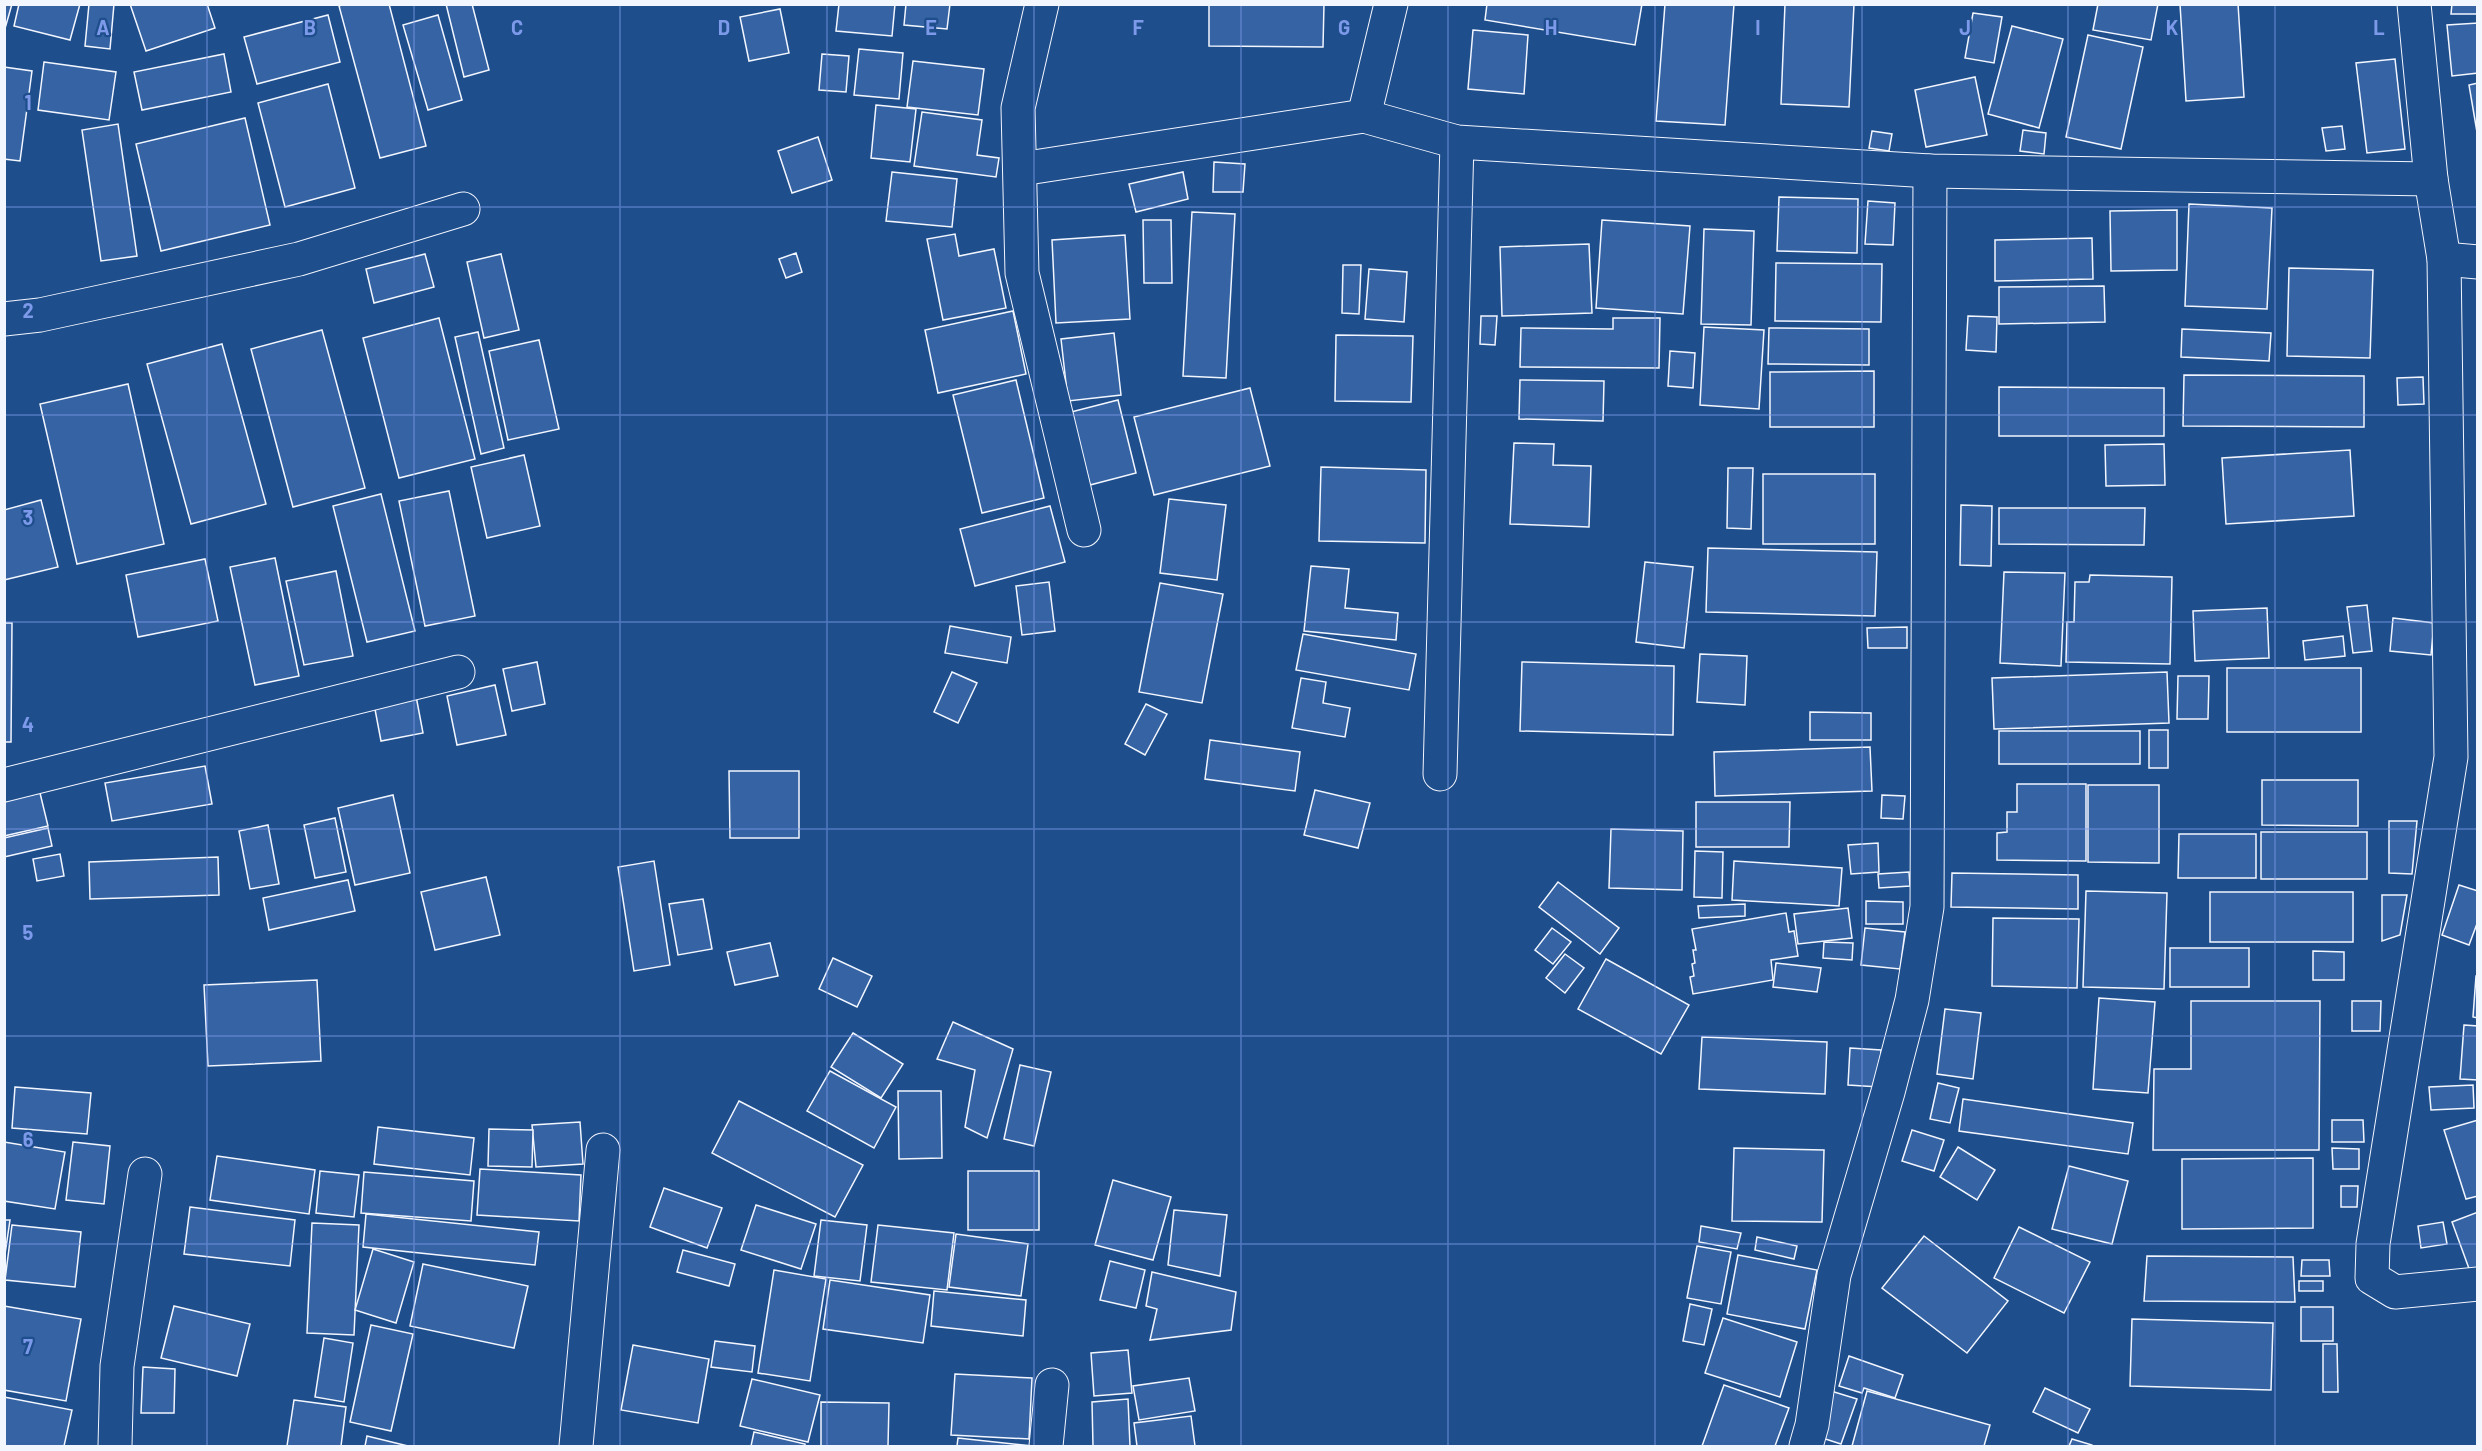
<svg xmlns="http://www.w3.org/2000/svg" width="2482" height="1451" font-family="Barlow,sans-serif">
<rect width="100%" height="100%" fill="#1f4e8c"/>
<!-- building -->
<g fill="#3563a3" stroke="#f2f6ff" stroke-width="1.5">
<path d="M4 4H12L4 32Z"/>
<path d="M19 4H80L70 40 14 26Z"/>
<path d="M89 4H114L110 49 85 46Z"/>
<path d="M130 4H207L215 28 146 51Z"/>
<path d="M344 4H389L426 146 380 158 339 6Z"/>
<path d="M446 4H472L489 70 464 77Z"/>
<path d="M839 4H895L892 36 836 31Z"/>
<path d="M906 4H950L947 29 904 25Z"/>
<path d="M1209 4H1324L1323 47 1209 46Z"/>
<path d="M1487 4H1642L1635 45 1485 20Z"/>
<path d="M1665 4H1734L1725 125 1656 121Z"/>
<path d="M1785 4H1854L1849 107 1781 104Z"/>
<path d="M2098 4H2158L2151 40 2093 30Z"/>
<path d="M2180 4H2238L2244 97 2186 101Z"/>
<path d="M2452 4H2478V14H2451Z"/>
<path d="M780 9 789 53 749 61 740 17Z"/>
<path d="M1973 13 2002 17 1994 63 1965 58Z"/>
<path d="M328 15 340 62 257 84 244 37Z"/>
<path d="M438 15 462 100 428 110 403 25Z"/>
<path d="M2478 23V73L2452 76 2447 25Z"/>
<path d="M2012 26 2063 39 2039 128 1988 114Z"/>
<path d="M1473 30 1528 35 1524 94 1468 89Z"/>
<path d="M2088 35 2143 47 2121 149 2066 137Z"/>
<path d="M859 49 903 53 899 99 854 95Z"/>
<path d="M224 54 231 92 142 110 134 72Z"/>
<path d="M822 54 849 56 846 92 819 90Z"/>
<path d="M2395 59 2405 149 2367 153 2356 63Z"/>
<path d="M913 61 984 69 978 115 907 107Z"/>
<path d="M44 62 116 72 109 120 38 110Z"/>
<path d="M4 67 32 71 20 161 4 159Z"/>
<path d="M1975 77 1987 135 1926 147 1915 90Z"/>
<path d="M2478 83V138L2469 85Z"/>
<path d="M328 84 355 188 285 207 258 103Z"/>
<path d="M876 105 916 109 910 162 871 158Z"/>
<path d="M922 112 982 120 977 155 999 158 996 177 914 166Z"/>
<path d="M245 118 270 225 161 251 136 144Z"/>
<path d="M118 124 137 256 101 261 82 130Z"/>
<path d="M2342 126 2345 149 2326 151 2322 128Z"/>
<path d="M2023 130 2046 133 2044 154 2020 151Z"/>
<path d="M1872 131 1892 134 1889 151 1869 148Z"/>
<path d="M818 137 832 180 792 193 778 151Z"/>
<path d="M1214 162 1245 164 1243 192H1213Z"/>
<path d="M892 172 957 179 952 227 886 221Z"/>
<path d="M1183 172 1188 199 1136 212 1129 184Z"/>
<path d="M1779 197 1858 199 1857 253 1777 251Z"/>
<path d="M1868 201 1895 203 1893 245 1865 244Z"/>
<path d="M2189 204 2272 208 2267 309 2185 306Z"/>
<path d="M2177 210V270L2111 271 2110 211Z"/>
<path d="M1192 212 1235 214 1226 378 1183 376Z"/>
<path d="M1143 220H1171L1172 283H1144Z"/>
<path d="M1602 220 1690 226 1683 314 1596 308Z"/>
<path d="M1704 229 1754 231 1751 325 1701 324Z"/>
<path d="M955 234 959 256 994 249 1006 308 943 320 927 239Z"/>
<path d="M1125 235 1130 319 1056 323 1052 240Z"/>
<path d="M2092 238 2093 279 1995 281V240Z"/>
<path d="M1589 244 1592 313 1502 316 1500 247Z"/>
<path d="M796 253 802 272 786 278 779 259Z"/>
<path d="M425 254 434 287 374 303 366 269Z"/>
<path d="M501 254 519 330 484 338 467 262Z"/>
<path d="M1776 263 1882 264 1881 322 1775 321Z"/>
<path d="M1343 265H1361L1359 314 1342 313Z"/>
<path d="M2289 268 2373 270 2370 358 2287 356Z"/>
<path d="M1369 269 1407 272 1404 322 1365 319Z"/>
<path d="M2104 286 2105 322 1999 324V287Z"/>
<path d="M1013 311 1026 374 938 393 925 330Z"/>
<path d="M1481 316H1497L1495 345 1480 344Z"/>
<path d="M1968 316 1997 317 1996 352 1966 350Z"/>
<path d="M439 318 475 459 399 478 363 338Z"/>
<path d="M1613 318H1660L1659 368 1520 367 1521 328 1613 329Z"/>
<path d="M1704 327 1764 330 1759 409 1700 405Z"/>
<path d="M1769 328 1869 329V365L1768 364Z"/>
<path d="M2182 329 2271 333 2269 361 2181 357Z"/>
<path d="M322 330 365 488 293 507 251 349Z"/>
<path d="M478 332 504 448 481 454 455 337Z"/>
<path d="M1114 333 1121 395 1068 401 1061 339Z"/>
<path d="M1336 335 1413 336 1411 402 1335 401Z"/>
<path d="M539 340 559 429 508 440 489 351Z"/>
<path d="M222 344 266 504 191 524 147 364Z"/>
<path d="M1670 351 1695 353 1693 388 1668 386Z"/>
<path d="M1874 371V427H1770V372Z"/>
<path d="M2184 375 2364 376V427L2183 426Z"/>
<path d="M2423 377 2424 404 2398 405 2397 378Z"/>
<path d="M1016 380 1044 498 982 513 953 395Z"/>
<path d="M1520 380 1604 381 1603 421 1519 419Z"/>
<path d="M128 384 164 544 77 564 40 404Z"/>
<path d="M1999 387 2164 388V436H1999Z"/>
<path d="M1250 388 1270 466 1154 495 1134 417Z"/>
<path d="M1118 400 1136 473 1090 485 1071 412Z"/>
<path d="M1514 443 1554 444 1553 465 1591 466 1589 527 1510 524Z"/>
<path d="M2164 444 2165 485 2106 486 2105 445Z"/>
<path d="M2350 450 2354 516 2226 524 2222 458Z"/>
<path d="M524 455 540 526 487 538 471 467Z"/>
<path d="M1321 467 1426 470 1425 543 1319 541Z"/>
<path d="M1728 468H1753L1751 529 1727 528Z"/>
<rect x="1763" y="474" width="112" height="70"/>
<path d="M449 491 475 616 425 626 399 501Z"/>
<path d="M381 494 415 631 367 642 333 506Z"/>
<path d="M1169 499 1226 505 1217 580 1160 573Z"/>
<path d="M41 500 58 567 4 580V510Z"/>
<path d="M1961 505 1992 506 1991 566 1960 565Z"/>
<path d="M1050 506 1065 562 975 586 960 529Z"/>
<path d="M1999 508H2145L2144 545 1999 544Z"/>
<path d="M1708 548 1877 552 1875 616 1706 612Z"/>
<path d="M275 558 299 676 255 685 230 567Z"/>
<path d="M205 559 218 621 138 637 126 575Z"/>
<path d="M1645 562 1693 567 1684 648 1636 642Z"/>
<path d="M1311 566 1349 569 1345 608 1398 613 1396 640 1304 631Z"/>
<path d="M336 571 353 656 304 665 286 581Z"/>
<path d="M2004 572 2065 573 2061 666 2000 663Z"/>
<path d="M2090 575 2172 577 2170 664 2066 662 2067 622H2074L2075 582H2089Z"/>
<path d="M1049 582 1055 631 1022 635 1016 586Z"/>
<path d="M1160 583 1223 594 1202 703 1139 692Z"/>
<path d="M2367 605 2372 651 2353 653 2347 607Z"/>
<path d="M2267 608 2269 658 2195 661 2193 611Z"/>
<path d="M2393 618 2434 623 2431 655 2390 651Z"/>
<path d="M4 623H12L11 742H4Z"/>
<path d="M950 626 1011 637 1007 663 945 653Z"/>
<path d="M1907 627V648H1868L1867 628Z"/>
<path d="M1303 634 1416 654 1409 690 1296 670Z"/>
<path d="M2343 636 2345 656 2305 660 2303 641Z"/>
<path d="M1700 654 1747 656 1745 705 1697 702Z"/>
<path d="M537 662 545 704 512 711 503 669Z"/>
<path d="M1522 662 1674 666 1673 735 1520 731Z"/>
<rect x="2227" y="668" width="134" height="64"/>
<path d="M952 672 977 683 958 723 934 712Z"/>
<path d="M2167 672 2169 723 1994 729 1992 678Z"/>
<path d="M2178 676H2209L2208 719H2177Z"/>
<path d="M1301 678 1326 682 1323 703 1350 708 1345 737 1292 728Z"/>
<path d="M495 685 506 735 457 745 447 696Z"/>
<path d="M416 696 423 733 381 741 374 704Z"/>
<path d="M1146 704 1167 714 1145 755 1125 744Z"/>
<path d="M1810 712 1871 713V740H1810Z"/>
<rect x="2149" y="730" width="19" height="38"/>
<rect x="1999" y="731" width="141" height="33"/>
<path d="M1210 740 1300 752 1295 791 1205 779Z"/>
<path d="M1870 747 1872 791 1715 796 1714 752Z"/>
<path d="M205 766 212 804 112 821 105 783Z"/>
<path d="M729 771H799V838H730Z"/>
<path d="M2262 780H2358V826L2262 825Z"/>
<path d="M2017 784H2086V861L1997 860V833L2007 832V812H2017Z"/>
<path d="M2088 785H2159V863L2088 862Z"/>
<path d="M1315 790 1370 803 1358 848 1304 835Z"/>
<path d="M40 793 48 826 4 836V801Z"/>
<path d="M393 795 410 873 355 885 338 808Z"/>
<path d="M1882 795 1905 796 1903 819 1881 818Z"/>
<path d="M1696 802H1790L1789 847H1696Z"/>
<path d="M335 818 346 872 315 878 304 825Z"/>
<path d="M2389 821H2417L2412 874 2389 873Z"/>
<path d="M268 825 279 884 250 889 239 831Z"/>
<path d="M48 828 52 846 4 857V838Z"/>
<path d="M1611 829 1683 831 1682 890 1609 888Z"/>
<rect x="2261" y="832" width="106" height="47"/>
<path d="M2179 834H2256V878H2178Z"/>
<path d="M1878 843 1879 872 1851 874 1848 845Z"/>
<path d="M1695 851 1723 852 1722 898 1694 897Z"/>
<path d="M60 854 64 876 37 881 33 859Z"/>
<path d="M218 857 219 895 90 899 89 862Z"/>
<path d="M654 861 670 965 634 971 618 867Z"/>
<path d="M1734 861 1842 868 1839 906 1732 900Z"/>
<path d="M1909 872 1910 886 1879 888 1878 874Z"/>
<path d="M1952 873 2078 875V909L1951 907Z"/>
<path d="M486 877 500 935 435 950 421 892Z"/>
<path d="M348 880 355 911 269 930 263 898Z"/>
<path d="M1558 882 1619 928 1600 954 1539 907Z"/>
<path d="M2459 885 2478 891V921L2469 945 2442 935Z"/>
<path d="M2086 891 2167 893 2164 989 2083 987Z"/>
<rect x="2210" y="892" width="143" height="50"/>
<path d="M2382 895H2407L2400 935 2382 941Z"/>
<path d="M703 899 712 949 678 955 669 904Z"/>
<path d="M1866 901 1903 902V924H1866Z"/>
<path d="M1745 904V916L1699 918 1698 906Z"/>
<path d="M1848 908 1852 938 1798 944 1794 914Z"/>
<path d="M1786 913 1789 932 1794 931 1798 956 1771 960 1773 980 1693 994 1690 977 1694 976 1692 964 1695 963 1693 950H1696L1692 929Z"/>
<path d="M1993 918 2079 919 2077 988 1992 986Z"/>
<path d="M1552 928 1571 942 1553 964 1535 950Z"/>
<path d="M1865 928 1905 932 1900 969 1861 965Z"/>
<path d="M1824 942 1853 943 1852 960 1823 958Z"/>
<path d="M770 943 778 976 735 985 727 952Z"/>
<rect x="2170" y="948" width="79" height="39"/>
<path d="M2313 951 2344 952V980H2313Z"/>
<path d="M1565 954 1584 968 1565 993 1546 978Z"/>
<path d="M833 958 872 976 857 1007 819 989Z"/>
<path d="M1606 959 1689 1005 1661 1054 1578 1009Z"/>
<path d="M1776 963 1821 968 1817 992 1773 987Z"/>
<path d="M2476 976H2478V1018L2473 1017Z"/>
<path d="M317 980 321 1061 208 1066 204 985Z"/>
<path d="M2099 998 2155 1002 2148 1093 2093 1089Z"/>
<path d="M2191 1001H2320L2319 1150H2153L2154 1069H2191Z"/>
<path d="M2352 1001H2381L2380 1031H2352Z"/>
<path d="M1945 1009 1981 1013 1973 1079 1937 1074Z"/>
<path d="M953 1022 1013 1049 987 1138 965 1127 975 1070 937 1059Z"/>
<path d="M2464 1025 2478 1026V1080L2460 1079Z"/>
<path d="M853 1033 903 1064 881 1098 831 1067Z"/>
<path d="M1702 1037 1827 1042 1825 1094 1699 1089Z"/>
<path d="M1850 1048 1881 1050 1879 1087 1848 1085Z"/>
<path d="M1020 1065 1051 1072 1034 1146 1004 1139Z"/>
<path d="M830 1071 896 1107 874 1148 807 1111Z"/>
<path d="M1938 1083 1959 1088 1950 1123 1930 1119Z"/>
<path d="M2473 1085 2474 1108 2431 1110 2429 1087Z"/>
<path d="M15 1087 91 1093 87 1134 12 1128Z"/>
<path d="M898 1091H941L942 1158 899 1159Z"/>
<path d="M1963 1099 2133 1123 2128 1154 1959 1131Z"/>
<path d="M739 1101 863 1165 835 1217 712 1153Z"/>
<path d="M2332 1120H2363L2364 1142H2332Z"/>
<path d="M2478 1120V1196L2466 1199 2444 1130Z"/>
<path d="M580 1122 583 1164 536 1167 532 1125Z"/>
<path d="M378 1127 474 1138 470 1175 374 1164Z"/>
<path d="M489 1129 533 1130 532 1167 488 1166Z"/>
<path d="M1912 1130 1944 1140 1934 1171 1902 1161Z"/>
<path d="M4 1142 65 1152 55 1209 4 1201Z"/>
<path d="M73 1142 110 1146 104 1204 66 1200Z"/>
<path d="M1958 1147 1995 1170 1977 1200 1940 1177Z"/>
<path d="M1734 1148 1824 1150 1822 1222 1732 1221Z"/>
<path d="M2332 1148 2359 1149V1169H2333Z"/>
<path d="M217 1156 315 1170 309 1214 210 1200Z"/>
<path d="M2313 1158V1228L2182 1229V1159Z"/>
<path d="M2069 1166 2128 1181 2112 1244 2052 1229Z"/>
<path d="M480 1169 581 1175 579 1221 477 1215Z"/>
<path d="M320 1171 359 1175 354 1217 316 1213Z"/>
<rect x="968" y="1171" width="71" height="59"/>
<path d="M364 1172 474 1181 471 1221 361 1213Z"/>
<path d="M1113 1180 1171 1197 1153 1260 1095 1245Z"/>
<path d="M2341 1186H2358L2357 1207H2341Z"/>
<path d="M664 1188 722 1208 707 1248 650 1227Z"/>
<path d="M756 1205 816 1224 801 1269 741 1250Z"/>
<path d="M190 1207 295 1220 290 1266 184 1254Z"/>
<path d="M1174 1210 1227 1215 1220 1276 1168 1265Z"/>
<path d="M2478 1212V1272L2471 1274 2452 1222Z"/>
<path d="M366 1214 539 1232 535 1265 363 1247Z"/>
<path d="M4 1220H10L4 1261Z"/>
<path d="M821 1220 867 1225 860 1281 814 1276Z"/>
<path d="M2443 1222 2447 1244 2421 1248 2418 1226Z"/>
<path d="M312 1223 359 1225 354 1335 307 1333Z"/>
<path d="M12 1225 81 1232 75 1287 5 1280Z"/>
<path d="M878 1225 954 1233 947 1290 871 1282Z"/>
<path d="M1701 1226 1741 1233 1737 1249 1699 1242Z"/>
<path d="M2019 1227 2090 1262 2064 1313 1994 1278Z"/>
<path d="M956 1234 1028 1244 1021 1296 949 1287Z"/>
<path d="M1924 1236 2008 1301 1967 1353 1882 1288Z"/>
<path d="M1757 1237 1797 1246 1794 1259 1755 1250Z"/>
<path d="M1697 1246 1731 1252 1721 1304 1687 1298Z"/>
<path d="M373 1249 414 1262 396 1323 355 1310Z"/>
<path d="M683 1250 735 1264 729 1286 677 1272Z"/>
<path d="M1738 1255 1817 1270 1805 1329 1727 1314Z"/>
<path d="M2147 1256 2293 1257 2295 1302 2144 1301Z"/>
<path d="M2302 1260H2329L2330 1276H2301Z"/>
<path d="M1110 1261 1145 1270 1136 1308 1100 1300Z"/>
<path d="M423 1264 528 1286 514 1348 410 1326Z"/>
<path d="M774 1270 826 1279 810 1381 758 1373Z"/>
<path d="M1152 1272 1236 1292 1231 1330 1150 1340 1157 1309 1146 1306Z"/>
<path d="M830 1280 930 1295 923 1343 823 1329Z"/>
<rect x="2299" y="1281" width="24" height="10"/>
<path d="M934 1291 1026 1300 1023 1336 931 1326Z"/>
<path d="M1690 1304 1712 1309 1704 1345 1683 1341Z"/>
<path d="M4 1306 81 1319 66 1401 4 1390Z"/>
<path d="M174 1306 250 1324 237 1376 161 1358Z"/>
<rect x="2301" y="1307" width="32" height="34"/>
<path d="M1723 1318 1797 1342 1780 1397 1705 1373Z"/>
<path d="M2132 1319 2273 1323 2271 1390 2130 1386Z"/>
<path d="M371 1325 413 1334 391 1431 350 1422Z"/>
<path d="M324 1338 353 1343 344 1402 315 1397Z"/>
<path d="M715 1341 755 1346 752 1372 711 1367Z"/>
<path d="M2323 1344H2337L2338 1392H2323Z"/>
<path d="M633 1345 709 1359 698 1423 621 1410Z"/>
<path d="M1128 1350 1132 1393 1094 1396 1091 1353Z"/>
<path d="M1849 1356 1903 1375 1895 1398 1864 1388 1862 1393 1839 1386Z"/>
<path d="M143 1367 175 1369 174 1413H141Z"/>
<path d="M955 1374 1032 1378 1029 1439 951 1435Z"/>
<path d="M1189 1378 1195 1411 1139 1420 1133 1386Z"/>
<path d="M752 1379 820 1395 808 1442 740 1426Z"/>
<path d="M1724 1385 1789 1408 1775 1446H1702Z"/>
<path d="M2045 1388 2090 1409 2078 1433 2033 1412Z"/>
<path d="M1831 1391 1857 1399 1841 1444 1816 1436Z"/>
<path d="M1867 1391 1990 1425 1984 1446H1852Z"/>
<path d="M4 1397 72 1410 64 1446H4Z"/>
<path d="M1128 1399 1130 1446H1093L1092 1402Z"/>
<path d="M294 1400 346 1407 341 1446H287Z"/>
<path d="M821 1402 889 1403 888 1446H821Z"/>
<path d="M1191 1416 1195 1446H1137L1134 1423Z"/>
<path d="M754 1432 805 1444V1446H751Z"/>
<path d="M367 1436 408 1446H365Z"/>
<path d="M958 1438 1033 1446H957Z"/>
<path d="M2072 1439 2092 1445V1446H2069Z"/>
</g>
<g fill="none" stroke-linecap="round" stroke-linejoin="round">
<defs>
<g id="minor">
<path d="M1042 4 1018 108 1022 273 1084 530"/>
<path d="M2414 4 2431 179 2444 259 2451 757 2373 1244 2372 1278 2395 1292 2478 1284"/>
<path d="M1364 116 1391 4"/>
<path d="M1021 169 1364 116 1457 142 1930 171 2431 179"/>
<path d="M2444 259 2478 262"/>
<path d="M4 319 40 315 299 259 463 209"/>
<path d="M1440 774 1457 142"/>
<path d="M4 785 458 672"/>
<path d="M115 1446 117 1366 145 1174"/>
<path d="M576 1446 603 1150"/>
<path d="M1046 1446 1052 1385"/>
<path d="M1806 1446 1812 1425 1834 1275 1888 1092 1912 1000 1927 907 1930 171"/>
</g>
</defs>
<!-- minor casing -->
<use href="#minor" stroke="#f2f6ff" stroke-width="35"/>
<!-- minor -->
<use href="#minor" stroke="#1f4e8c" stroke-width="33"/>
</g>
<!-- grid -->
<path fill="none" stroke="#7d9aea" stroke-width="1.5" stroke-opacity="0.55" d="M207 4V1446M414 4V1446M620 4V1446M827 4V1446M1034 4V1446M1241 4V1446M1448 4V1446M1655 4V1446M1862 4V1446M2068 4V1446M2275 4V1446M4 207H2478M4 415H2478M4 622H2478M4 829H2478M4 1036H2478M4 1244H2478"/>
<g font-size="20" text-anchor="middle" font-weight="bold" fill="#7d9aea" stroke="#1f4e8c" stroke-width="4.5" stroke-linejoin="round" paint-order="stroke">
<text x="103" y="35">A</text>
<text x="310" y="35">B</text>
<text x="517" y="35">C</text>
<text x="724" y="35">D</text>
<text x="931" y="35">E</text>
<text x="1138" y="35">F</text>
<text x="1344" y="35">G</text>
<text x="1551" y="35">H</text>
<text x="1758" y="35">I</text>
<text x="1965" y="35">J</text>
<text x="2172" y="35">K</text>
<text x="2379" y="35">L</text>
<text x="28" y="110">1</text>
<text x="28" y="318">2</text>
<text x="28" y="525">3</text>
<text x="28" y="732">4</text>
<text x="28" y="940">5</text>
<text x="28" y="1147">6</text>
<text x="28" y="1354">7</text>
</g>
<!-- border -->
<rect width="2482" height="1451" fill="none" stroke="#f2f6ff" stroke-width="12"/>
</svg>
